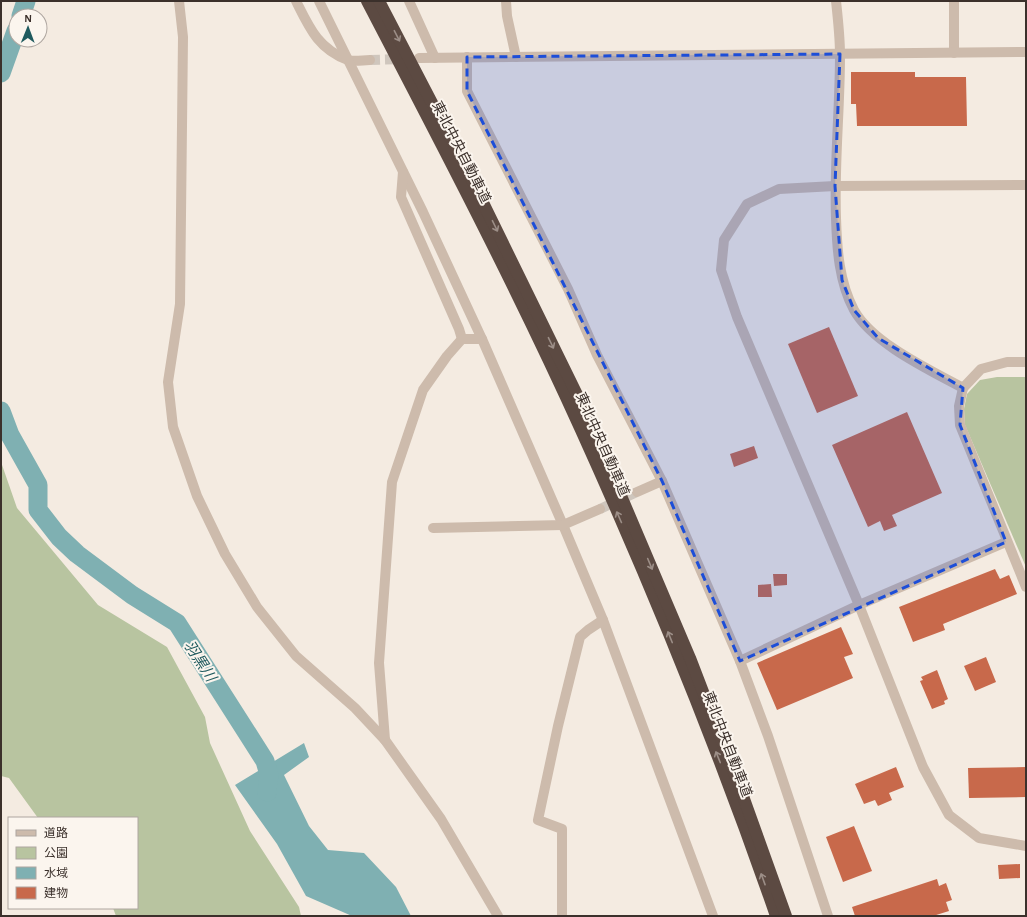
<svg xmlns="http://www.w3.org/2000/svg" width="1027" height="917" font-family="'Alegreya Sans','Noto Sans JP',sans-serif">
<rect width="100%" height="100%" fill="#f4ebe1"/>
<!-- green -->
<g fill="#b8c4a0">
<path d="M997 377H1026V567L965 425 964 409 967 394 980 380Z"/>
<path d="M1 462 17 508 98 605 167 647 205 717 210 743 250 831 299 907 301 916H116L113 908H137V818H38L9 778 1 776Z"/>
</g>
<!-- water -->
<path fill="#7fb0b2" d="M304 743 309 757 284 775 309 826 328 850 364 853 396 887 411 916H352L306 896 277 844 235 785Z"/>
<g fill="none" stroke-linecap="round" stroke-linejoin="round">
<!-- river -->
<g stroke="#7fb0b2" stroke-width="19">
<path d="M21 16 26 1"/>
<path d="M1 73 16 31"/>
<path d="M1 411 10 435 38 485V510L59 537 77 554 132 595 177 623 265 761 269 775 267 792"/>
</g>
</g>
<!-- building -->
<g fill="#c8694b">
<path d="M851 72H915V77H966L967 126H857L856 104H851Z"/>
<path d="M829 327 858 396 817 413 788 344Z"/>
<path d="M907 412 942 493 892 515 897 526 884 531 880 521 868 527 832 445Z"/>
<path d="M754 446 758 458 734 467 730 454Z"/>
<path d="M995 569 1000 579 1009 575 1017 594 943 624 945 630 913 642 899 607Z"/>
<path d="M773 574H787V585L774 586Z"/>
<path d="M771 584 772 597H758V585Z"/>
<path d="M841 627 853 654 844 657 853 678 777 710 757 663Z"/>
<path d="M986 657 996 682 975 691 964 666Z"/>
<path d="M937 670 948 699 944 701 945 704 932 709 920 681 923 680 921 677Z"/>
<path d="M896 767 904 787 889 793 892 800 878 806 875 800 864 804 855 784Z"/>
<path d="M1026 767V797L969 798 968 768Z"/>
<path d="M854 826 872 871 843 882 826 837Z"/>
<path d="M1020 864V878L999 879 998 865Z"/>
<path d="M937 879 939 886 946 883 952 900 946 902 949 911 933 916H855L852 907Z"/>
</g>
<g fill="none" stroke-linecap="round" stroke-linejoin="round">
<!-- street-tunnel -->
<g stroke="#cfc6bd" stroke-width="10" stroke-dasharray="10 5" stroke-linecap="butt">
<path d="M370 60 404 59"/>
<path d="M600 509 637 492"/>
</g>
<!-- street -->
<g stroke="#cdbbac" stroke-width="10">
<path d="M179 1 183 37 180 304 168 382 173 427 197 496 225 554 257 607 296 656 355 708 385 740 441 819 498 916"/>
<path d="M296 1C309 27 318 49 348 60 354 62 363 60 370 60"/>
<path d="M319 1 423 212 482 339 563 525 603 620 713 916"/>
<path d="M409 1 435 58"/>
<path d="M506 1 507 16 516 57"/>
<path d="M836 1C838 19 840 37 840 55 840 110 834 164 836 218 837 249 839 282 854 310 872 343 930 370 963 388"/>
<path d="M954 1V53"/>
<path d="M467 57V91L568 289 597 355 662 481 740 661 768 736 828 916"/>
<path d="M419 58 1026 52"/>
<path d="M403 172 401 197 459 329 462 339"/>
<path d="M1026 185 835 186 779 189 747 204 724 240 721 270 737 317 859 605 923 767 949 815 979 838 1026 846"/>
<path d="M1026 362H1007L981 369 963 388 959 406 960 425 1026 587"/>
<path d="M637 492 662 481"/>
<path d="M433 528 563 525 600 509"/>
<path d="M740 661 859 605 1006 542"/>
<path d="M385 740 379 663 392 482 423 390 447 356 462 339H482"/>
<path d="M562 916V829L538 820 558 726 580 637 588 630 603 620"/>
</g>
<!-- highway -->
<g stroke="#5c4a42" stroke-width="12">
<path d="M367 1C441 143 515 284 581 430 653 589 719 751 776 916"/>
<path d="M379 1 469 174 585 411 690 658 743 796 786 916"/>
</g>
</g>
<!-- one-way arrows -->
<defs><path id="oneway-shaft" d="M-6 0H5M1.5-3L5.5 0L1.5 3" fill="none" stroke-width="1.6" stroke-linecap="round" stroke-linejoin="round"/></defs>
<g stroke="#9c8e87">
<use href="#oneway-shaft" transform="translate(397 36) rotate(63)"/>
<use href="#oneway-shaft" transform="translate(495 226) rotate(64)"/>
<use href="#oneway-shaft" transform="translate(551 343) rotate(64)"/>
<use href="#oneway-shaft" transform="translate(619 517) rotate(-114)"/>
<use href="#oneway-shaft" transform="translate(650 564) rotate(67)"/>
<use href="#oneway-shaft" transform="translate(670 637) rotate(-112)"/>
<use href="#oneway-shaft" transform="translate(718 757) rotate(-112)"/>
<use href="#oneway-shaft" transform="translate(763 879) rotate(-110)"/>
</g>
<!-- marked area -->
<path fill="#1d4ed8" fill-opacity="0.2" stroke="#1d4ed8" stroke-width="3" stroke-dasharray="8 5" stroke-linejoin="round" d="M840 54 835 186 842 280 854 310 878 338 963 388 960 425 1006 542 740 661 662 481 467 91V57Z"/>
<g text-anchor="middle" stroke-width="4" stroke-linejoin="round" paint-order="stroke">
<!-- street labels -->
<g font-size="14" fill="#3b302b" stroke="#fbf5ee">
<text transform="translate(462 152) rotate(63)" y="5">東北中央自動車道</text>
<text transform="translate(603 444) rotate(66)" y="5">東北中央自動車道</text>
<text transform="translate(728 744) rotate(69)" y="5">東北中央自動車道</text>
</g>
<!-- water labels -->
<g font-size="15" font-style="italic" fill="#1f5a5e" stroke="#fbf5ee">
<text transform="translate(200 661) rotate(57)" y="5">羽黒川</text>
</g>
</g>
<!-- border -->
<rect width="1027" height="917" fill="none" stroke="#3b302b" stroke-width="4"/>
<!-- legend -->
<rect x="8" y="817" width="130" height="92" fill="#fbf5ee" stroke="#aea6a0"/>
<rect x="16" y="830" width="20" height="6" fill="#cdbbac" stroke="#aea6a0"/>
<text x="44" y="837" font-size="12" fill="#3b302b">道路</text>
<rect x="16" y="847" width="20" height="12" fill="#b8c4a0" stroke="#aea6a0"/>
<text x="44" y="857" font-size="12" fill="#3b302b">公園</text>
<rect x="16" y="867" width="20" height="12" fill="#7fb0b2" stroke="#aea6a0"/>
<text x="44" y="877" font-size="12" fill="#3b302b">水域</text>
<rect x="16" y="887" width="20" height="12" fill="#c8694b" stroke="#aea6a0"/>
<text x="44" y="897" font-size="12" fill="#3b302b">建物</text>
<!-- north arrow -->
<g transform="translate(28 28) rotate(1)"><circle r="19" fill="#fbf5ee" stroke="#aea6a0"/>
<path d="M0-3L7 15L0 10L-7 15Z" fill="#1f5a5e"/>
<text y="-6" font-size="11" font-weight="bold" text-anchor="middle" fill="#3b302b">N</text>
</g>
</svg>
